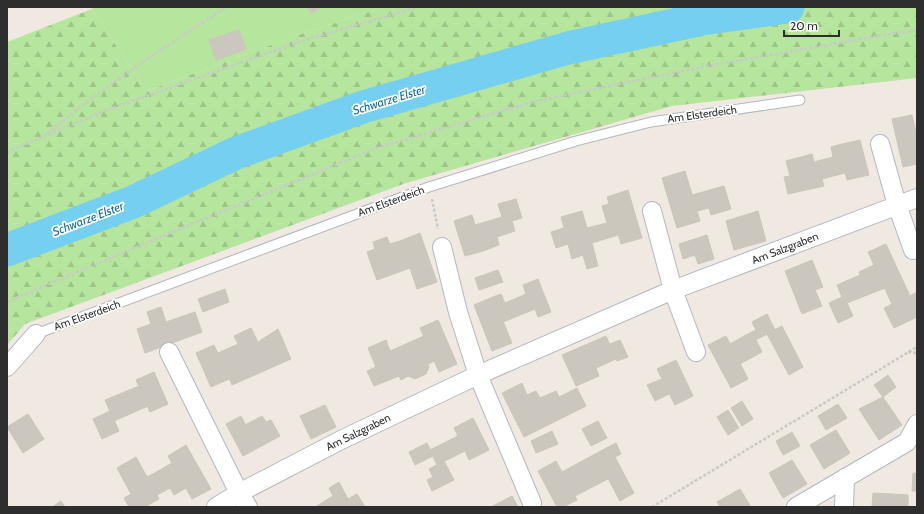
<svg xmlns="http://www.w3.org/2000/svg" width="924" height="514" font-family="Cabin,sans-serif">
<defs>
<pattern id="forest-firs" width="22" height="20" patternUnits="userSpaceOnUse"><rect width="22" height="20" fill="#b6e59e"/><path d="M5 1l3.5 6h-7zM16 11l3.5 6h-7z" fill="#9dc588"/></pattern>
</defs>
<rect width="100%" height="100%" fill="#efe9e1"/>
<!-- forest -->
<path fill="url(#forest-firs)" d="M383 7H917V78L672 106 406 183 25 324 7 345V42L92 9 146 91 295 36Z"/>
<!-- park -->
<path fill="#b6e59e" d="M94 7H383L295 36 146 91 92 9Z"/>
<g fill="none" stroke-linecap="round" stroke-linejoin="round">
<!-- river -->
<path stroke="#75cff0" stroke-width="33" d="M7 250 133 202 236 153 363 107 568 48 702 19 788 7"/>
</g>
<!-- building -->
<g fill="#cbc7bf" stroke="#cbc5ba">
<path d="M308 7H323L311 13Z"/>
<path d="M239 30 246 49 216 60 209 40Z"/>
<path d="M912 115 917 137V164L903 167 892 119Z"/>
<path d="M860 140 869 175 847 180 838 145Z"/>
<path d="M838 145 845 173 822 179 824 186 788 194 784 177 790 176 786 161 812 154 814 162 833 157 831 147Z"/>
<path d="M685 171 700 221 677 228 662 178Z"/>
<path d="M724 186 731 209 711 215 709 208 697 211 692 195Z"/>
<path d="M628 190 642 238 621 244 607 197Z"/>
<path d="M516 199 522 218 512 221 515 231 497 237 499 245 483 251 475 225 502 217 498 204Z"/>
<path d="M609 204 618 235 592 243 598 266 587 269 583 255 572 259 568 244 556 248 551 232 564 228 561 217 582 211 587 228 607 223 602 206Z"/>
<path d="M758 211 766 241 734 250 726 221Z"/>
<path d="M472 215 483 251 465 256 454 221Z"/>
<path d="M420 233 437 282 417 289 410 268 377 280 371 264 404 252 400 241Z"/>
<path d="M707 235 714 259 698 264 695 255 683 259 679 244Z"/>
<path d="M387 237 390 244 400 241 404 252 371 264 367 252 375 249 373 242Z"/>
<path d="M886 244 910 296 917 292V317L894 328 884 308 892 304 868 252Z"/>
<path d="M812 260 823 287 815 290 822 306 802 314 785 271Z"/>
<path d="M874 265 885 288 847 303 853 316 838 323 829 303 842 297 837 285 860 275 859 272Z"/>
<path d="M498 270 503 282 479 290 475 278Z"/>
<path d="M538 279 551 312 538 317 535 309 503 322 493 297 501 294 505 303 526 294 523 285Z"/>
<path d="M225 289 229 302 203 312 198 299Z"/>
<path d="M493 297 512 343 492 351 474 305Z"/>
<path d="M161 307 166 322 195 312 202 332 145 353 137 329 151 324 147 312Z"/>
<path d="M767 314 775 330 748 344 744 336 756 330 752 322Z"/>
<path d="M438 320 457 364 439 372 420 328Z"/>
<path d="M782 326 803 367 789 375 767 334Z"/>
<path d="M251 328 258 342 278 329 291 359 232 385 218 353 238 344 234 336Z"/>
<path d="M424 336 434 361 428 364 429 367 426 374 415 379 408 376 401 380 399 376 374 386 367 371 376 367 368 348 386 340 390 351Z"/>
<path d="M606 336 616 359 596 368 599 376 576 386 562 355Z"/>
<path d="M726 336 748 379 731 388 708 345Z"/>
<path d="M744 336 748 344 756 340 762 352 740 364 730 344Z"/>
<path d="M620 340 628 357 617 361 610 344Z"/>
<path d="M214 345 229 379 211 387 196 353Z"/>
<path d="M676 360 693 396 675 405 657 369Z"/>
<path d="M154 372 168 404 150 412 136 380Z"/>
<path d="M888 375 896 387 883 397 874 385Z"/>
<path d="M662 379 669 394 655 401 647 385Z"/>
<path d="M522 383 527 395 536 391 540 398 556 391 559 397 577 388 586 406 524 437 502 393Z"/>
<path d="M139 386 148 406 114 421 105 400Z"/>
<path d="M883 397 902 425 879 440 859 409Z"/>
<path d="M742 401 753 419 742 426 731 408Z"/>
<path d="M838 404 847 418 826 430 818 416Z"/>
<path d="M325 405 336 427 311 439 300 416Z"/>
<path d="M728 410 739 428 728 435 717 417Z"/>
<path d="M110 411 119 431 102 439 93 419Z"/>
<path d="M28 414 44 439 23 453 7 427Z"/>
<path d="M241 416 258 448 243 456 226 424Z"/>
<path d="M262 416 266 422 271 420 280 436 258 448 245 425Z"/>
<path d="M473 418 489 450 469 460 465 451 437 465 430 450 458 436 454 428Z"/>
<path d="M598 421 607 438 591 446 582 429Z"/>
<path d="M836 430 850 453 824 469 810 445Z"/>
<path d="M552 431 558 444 536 453 531 441Z"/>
<path d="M792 432 800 446 783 455 776 441Z"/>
<path d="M427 443 433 456 415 465 409 452Z"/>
<path d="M616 443 621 454 615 457 634 493 620 501 595 454Z"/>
<path d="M186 445 211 489 192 499 168 456Z"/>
<path d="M595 454 608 479 575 496 577 500 563 507H557L538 471 556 461 562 472Z"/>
<path d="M136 457 147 477 160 470 170 488 157 495 159 499 145 507H129L124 498 131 494 117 468Z"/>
<path d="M792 460 807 484 783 498 769 473Z"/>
<path d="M444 461 454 480 432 491 427 480 433 477 429 469Z"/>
<path d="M172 463 186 488 174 495 160 470Z"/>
<path d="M913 473H917V491H912Z"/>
<path d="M339 482 348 499 357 494 365 507H315L333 496 329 488Z"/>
<path d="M740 489 751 507H720L717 502Z"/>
<path d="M873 493 908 495V507H872Z"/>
<path d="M512 496 518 507H491Z"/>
<path d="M61 501 65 507H52Z"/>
</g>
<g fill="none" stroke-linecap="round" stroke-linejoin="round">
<defs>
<path id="service" d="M36 334 429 187 576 141 651 122 800 100"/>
<g id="minor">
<path d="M880 144 897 205 913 250"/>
<path d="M652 211 673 290 696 352"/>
<path d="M442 247 458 312 478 375 532 503"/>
<path d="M169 352 239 493 248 507"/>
<path d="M7 367 36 334"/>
<path d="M216 507 239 493 341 440 478 375 673 290 917 198"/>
<path d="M796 507 907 442 917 424"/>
<path d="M844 507 845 478"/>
</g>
</defs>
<!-- service casing -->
<use href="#service" stroke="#b4b7c1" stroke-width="11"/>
<!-- minor casing -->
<use href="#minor" stroke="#b4b7c1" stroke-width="20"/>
<!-- path -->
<g stroke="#c9c9c9" stroke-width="2.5" stroke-dasharray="3 2" stroke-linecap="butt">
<path d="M47 134C103 87 165 47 227 7"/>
<path d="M7 152 107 110 308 39 419 7"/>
<path d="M432 199 438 229"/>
<path d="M7 302 153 240 377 148 536 101 702 67 895 33 917 31"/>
<path d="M908 352 917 353"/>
<path d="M652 507 917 347"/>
</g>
<!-- service -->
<use href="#service" stroke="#fff" stroke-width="9"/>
<!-- minor -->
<use href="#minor" stroke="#fff" stroke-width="18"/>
</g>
<g text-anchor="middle" stroke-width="3.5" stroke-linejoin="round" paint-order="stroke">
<!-- street labels -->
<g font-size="11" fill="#2e2e2e" stroke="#fff">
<text transform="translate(702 114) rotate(-8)" y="4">Am Elsterdeich</text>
<text transform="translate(391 201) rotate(-20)" y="4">Am Elsterdeich</text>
<text transform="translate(785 248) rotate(-21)" y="4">Am Salzgraben</text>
<text transform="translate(87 315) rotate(-20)" y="4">Am Elsterdeich</text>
<text transform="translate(358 432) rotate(-26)" y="4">Am Salzgraben</text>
</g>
<!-- water labels -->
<g font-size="12" font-style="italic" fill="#0d6fa3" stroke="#fff">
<text transform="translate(389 100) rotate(-17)" y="4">Schwarze Elster</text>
<text transform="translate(88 219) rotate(-21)" y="4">Schwarze Elster</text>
</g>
</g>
<!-- border -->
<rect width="924" height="514" fill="none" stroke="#2e2e2e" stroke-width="16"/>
<!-- scale -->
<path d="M784 30v6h55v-6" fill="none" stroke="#2e2e2e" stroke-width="2"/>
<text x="790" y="30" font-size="12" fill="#2e2e2e" stroke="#ffffff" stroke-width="3" paint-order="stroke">20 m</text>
</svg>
